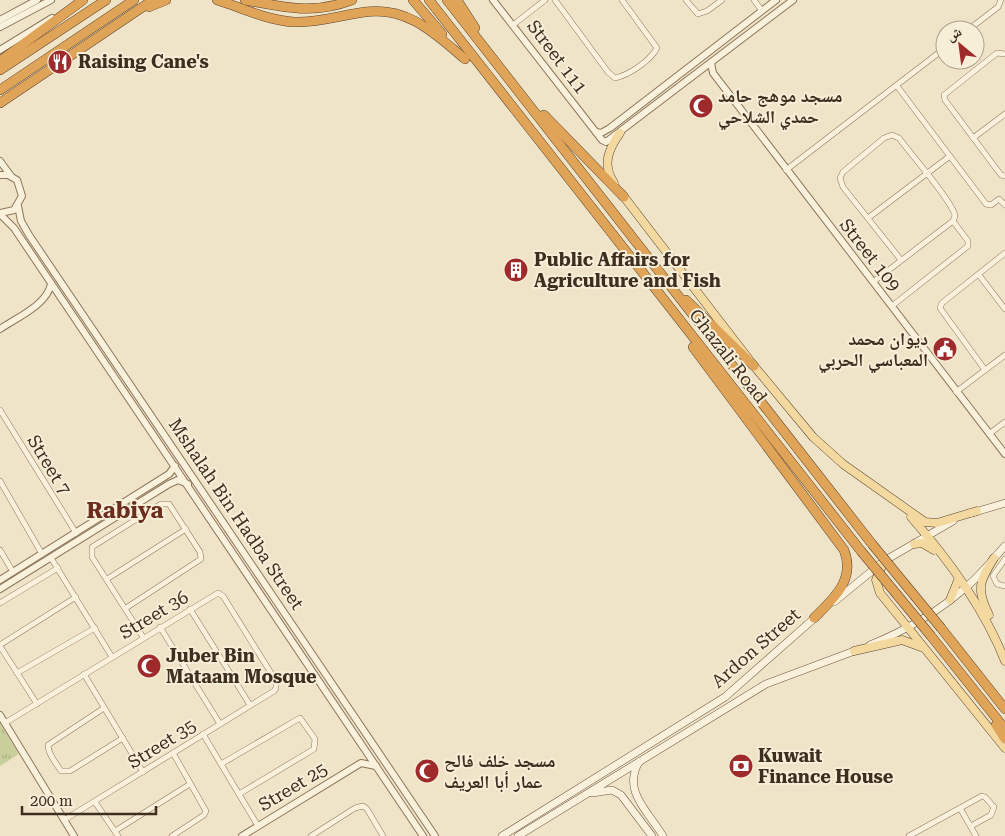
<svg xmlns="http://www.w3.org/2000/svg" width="1005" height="836" font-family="'Roboto Serif','Noto Naskh Arabic',serif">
<defs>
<pattern id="park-tufts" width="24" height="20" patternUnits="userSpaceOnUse" patternTransform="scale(1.25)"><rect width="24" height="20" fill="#c9cf9b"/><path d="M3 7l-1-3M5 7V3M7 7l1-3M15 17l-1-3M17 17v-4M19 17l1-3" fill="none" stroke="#aeb285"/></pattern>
</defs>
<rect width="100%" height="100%" fill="#f0e4c8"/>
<!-- park -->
<path fill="url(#park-tufts)" d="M0 723 19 754 0 766Z"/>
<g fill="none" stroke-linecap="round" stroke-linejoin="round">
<defs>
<g id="minor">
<path d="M555 0 608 72 615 78C629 75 650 61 657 48L622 0"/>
<path d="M686 0 698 14 707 11 722 0"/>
<path d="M754 0 762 11"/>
<path d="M513 25 545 0"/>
<path d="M968 30 998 7 1001 0"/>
<path d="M1005 54 997 53 944 95 945 100 1001 175 1005 176"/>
<path d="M897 86 986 204 991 205 999 199 1005 205"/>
<path d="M973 138 1005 114"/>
<path d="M786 170 945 48"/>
<path d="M868 218 950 156"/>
<path d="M979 275 1005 309"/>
<path d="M873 282 953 221 955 216C954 203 909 152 899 138L892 135 884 138 843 172 840 178 843 187 901 260"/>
<path d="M892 306 968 246V241L953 221"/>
<path d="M985 370 940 308 942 303 1005 253"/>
<path d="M956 392 1005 355"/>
<path d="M0 410 76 533"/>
<path d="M989 434 1005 422"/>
<path d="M0 481 42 554"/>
<path d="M0 550 13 572"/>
<path d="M51 558 112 657"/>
<path d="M1005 559 993 576 997 584 1005 586"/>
<path d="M107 579 186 529"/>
<path d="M0 603 58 568"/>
<path d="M126 608 201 559 200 552 169 504H161L92 547V557L143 637"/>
<path d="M190 609 250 705"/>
<path d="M160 627 220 724"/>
<path d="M0 645 76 597"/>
<path d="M0 646 37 704"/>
<path d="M17 673 95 628"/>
<path d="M84 674 143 772"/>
<path d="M104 708 48 745C48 754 56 763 61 771H70L123 738"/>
<path d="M5 723 218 593 223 596 276 681V688L274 691 64 820"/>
<path d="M203 734 258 826"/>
<path d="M221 764 300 718 315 739 314 749 239 794"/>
<path d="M95 802 118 836"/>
<path d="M960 808 976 836"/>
<path d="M115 831 190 784"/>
<path d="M172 836 204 815 206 811 173 753"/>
<path d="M311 836 355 808 363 806 367 809 383 836"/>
<path d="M909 836 982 796 985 797 994 807 991 815 971 826"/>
</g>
<g id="tertiary">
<path d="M493 0 602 140 606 142 793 0"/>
<path d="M0 20 37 0"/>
<path d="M0 27 51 0"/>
<path d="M0 50 52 18"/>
<path d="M711 63 713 73 1005 454"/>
<path d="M596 132 601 133 610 128 776 0"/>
<path d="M0 161 11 176"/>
<path d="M0 175H8L17 180 22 196 14 210 0 213"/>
<path d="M18 206 21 221 29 235 435 836"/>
<path d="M0 214 14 228 423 836"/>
<path d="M0 329C16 318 47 305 51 284"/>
<path d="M0 580 169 474 175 466"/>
<path d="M0 589 169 484 178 480 188 484"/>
<path d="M0 715 74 836"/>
<path d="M242 836 361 763 376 766"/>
</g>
<g id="secondary">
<path d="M972 513 1005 503"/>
<path d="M834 602 884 561 953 521"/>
<path d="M870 645C904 631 937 613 965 588 980 576 992 560 1005 546"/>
<path d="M639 762C622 791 648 811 663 836"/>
<path d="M592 793 612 790 621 795 652 836"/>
<path d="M502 836 725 697 818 615"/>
<path d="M518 836 766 684 857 650"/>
</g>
<g id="primary">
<path d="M614 183C602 165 608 150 620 133"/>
<path d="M621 193 754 366 813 437 843 464 925 522 937 523 977 511"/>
<path d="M911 517C949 560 984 608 1005 661"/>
<path d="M914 544 922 543 934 550"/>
<path d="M884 561 876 580 880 593 1005 748"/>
<path d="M950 600 959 578"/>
<path d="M989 615C976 589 979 582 994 558"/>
<path d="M854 651 902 640 921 647"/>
</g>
<g id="motorway">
<path d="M217 0C243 8 266 20 294 22 318 23 341 15 365 12 408 6 435 34 465 59"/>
<path d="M245 0C285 7 312 15 352 0"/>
<path d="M413 0 442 34"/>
<path d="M429 0 861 551"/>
<path d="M447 0 872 544"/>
<path d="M457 0 475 28"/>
<path d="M149 7 166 0"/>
<path d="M0 61 83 0"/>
<path d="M0 70 106 0"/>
<path d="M0 90 134 0"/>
<path d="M0 103 153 0"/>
<path d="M544 115 624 197"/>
<path d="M686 300 754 366"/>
<path d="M693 347 844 550C856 580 833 599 814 618"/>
<path d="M941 628 1005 709"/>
<path d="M931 636 1005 729"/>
<path d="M996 725 1005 739"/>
</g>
</defs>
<!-- minor casing -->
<use href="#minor" stroke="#8d765c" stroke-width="6"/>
<!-- tertiary casing -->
<use href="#tertiary" stroke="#8d765c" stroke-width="8"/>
<!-- secondary casing -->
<use href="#secondary" stroke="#6f573f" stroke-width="8"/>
<!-- primary casing -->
<use href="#primary" stroke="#5b4430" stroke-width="9"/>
<!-- motorway casing -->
<use href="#motorway" stroke="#5b4430" stroke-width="10"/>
<!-- minor -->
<use href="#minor" stroke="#faf1dc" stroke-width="5"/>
<!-- tertiary -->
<use href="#tertiary" stroke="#faf1dc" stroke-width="6"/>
<!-- secondary -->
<use href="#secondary" stroke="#faf1dc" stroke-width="7"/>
<!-- primary -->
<use href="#primary" stroke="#f3d9a0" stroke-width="8"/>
<!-- motorway -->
<use href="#motorway" stroke="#e0a458" stroke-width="9"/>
<defs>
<g id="motorway-bridge">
<path d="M872 544 941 628"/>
<path d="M861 551 931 636"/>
</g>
</defs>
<!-- motorway-bridge casing -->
<use href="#motorway-bridge" stroke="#5b4430" stroke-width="10" stroke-linecap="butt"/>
<!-- motorway-bridge -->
<use href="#motorway-bridge" stroke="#e0a458" stroke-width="9"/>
</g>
<!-- icons -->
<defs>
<symbol id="restaurant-disc" viewBox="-11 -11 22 22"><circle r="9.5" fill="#9e2a2b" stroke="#f7eed8"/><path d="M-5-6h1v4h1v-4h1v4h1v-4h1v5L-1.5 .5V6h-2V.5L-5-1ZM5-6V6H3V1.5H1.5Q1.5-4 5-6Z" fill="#fff"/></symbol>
<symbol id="mosque-disc" viewBox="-11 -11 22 22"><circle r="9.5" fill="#9e2a2b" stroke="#f7eed8"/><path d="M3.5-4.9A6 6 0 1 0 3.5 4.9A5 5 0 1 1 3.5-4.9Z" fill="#fff"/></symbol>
<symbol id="building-disc" viewBox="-11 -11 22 22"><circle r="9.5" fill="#9e2a2b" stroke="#f7eed8"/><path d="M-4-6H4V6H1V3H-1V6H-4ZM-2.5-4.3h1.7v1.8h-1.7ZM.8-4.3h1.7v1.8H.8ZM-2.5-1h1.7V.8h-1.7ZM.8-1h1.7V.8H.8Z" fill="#fff"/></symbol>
<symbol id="civic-disc" viewBox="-11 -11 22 22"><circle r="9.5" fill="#9e2a2b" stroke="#f7eed8"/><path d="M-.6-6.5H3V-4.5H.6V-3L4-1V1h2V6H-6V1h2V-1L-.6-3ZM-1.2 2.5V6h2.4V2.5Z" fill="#fff"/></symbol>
<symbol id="bank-disc" viewBox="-11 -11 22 22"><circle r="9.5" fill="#9e2a2b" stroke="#f7eed8"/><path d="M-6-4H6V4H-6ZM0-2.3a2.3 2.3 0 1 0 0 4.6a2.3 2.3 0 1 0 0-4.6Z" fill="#fff"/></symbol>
</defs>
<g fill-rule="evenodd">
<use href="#restaurant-disc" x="46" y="48" width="28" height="28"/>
<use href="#mosque-disc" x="687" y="92" width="28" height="28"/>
<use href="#building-disc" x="502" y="256" width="28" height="28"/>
<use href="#civic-disc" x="931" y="335" width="28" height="28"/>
<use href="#mosque-disc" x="135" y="652" width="28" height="28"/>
<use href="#bank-disc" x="727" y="752" width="28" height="28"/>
<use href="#mosque-disc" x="413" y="757" width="28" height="28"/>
</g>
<g text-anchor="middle" stroke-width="4" stroke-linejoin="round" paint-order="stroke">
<!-- street labels -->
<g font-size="18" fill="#3d2e20" stroke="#f7eed8">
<text transform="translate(557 57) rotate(53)" y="6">Street 111</text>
<text transform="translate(870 255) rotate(52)" y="6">Street 109</text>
<text transform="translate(728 356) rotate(52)" y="6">Ghazali Road</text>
<text transform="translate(49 465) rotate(59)" y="6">Street 7</text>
<text transform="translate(236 514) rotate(56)" y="6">Mshalah Bin Hadba Street</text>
<text transform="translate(154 615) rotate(-31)" y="6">Street 36</text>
<text transform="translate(756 648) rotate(-41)" y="6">Ardon Street</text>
<text transform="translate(162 744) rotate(-32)" y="6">Street 35</text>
<text transform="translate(293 787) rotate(-31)" y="6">Street 25</text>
</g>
<!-- poi labels -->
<g font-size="18" font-weight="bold" fill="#3d2e20" stroke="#f7eed8" text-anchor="start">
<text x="78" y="68">Raising Cane's</text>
<text x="718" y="102">مسجد موهج حامد<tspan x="718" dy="21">حمدي الشلاحي</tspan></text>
<text x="534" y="266">Public Affairs for<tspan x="534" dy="21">Agriculture and Fish</tspan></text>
<text x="928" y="345" text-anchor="end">ديوان محمد<tspan x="928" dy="21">المعباسي الحربي</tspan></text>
<text x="166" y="662">Juber Bin<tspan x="166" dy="21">Mataam Mosque</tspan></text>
<text x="758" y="762">Kuwait<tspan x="758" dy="21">Finance House</tspan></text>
<text x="444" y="767">مسجد خلف فالح<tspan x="444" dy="21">عمار أبا العريف</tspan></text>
</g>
<!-- district labels -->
<g font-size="22" font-weight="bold" fill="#6b2e1e" stroke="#f7eed8">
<text x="125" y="518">Rabiya</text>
</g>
</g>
<!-- north arrow -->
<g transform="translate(960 45) rotate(331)"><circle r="24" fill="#f7eed8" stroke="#ada18e"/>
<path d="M0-4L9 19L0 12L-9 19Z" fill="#9e2a2b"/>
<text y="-8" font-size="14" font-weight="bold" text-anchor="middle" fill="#3d2e20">ش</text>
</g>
<!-- scale -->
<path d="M22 806v8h134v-8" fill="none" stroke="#3d2e20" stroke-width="2.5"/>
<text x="30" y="806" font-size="15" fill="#3d2e20" stroke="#f7eed8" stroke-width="4" paint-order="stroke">200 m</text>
</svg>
